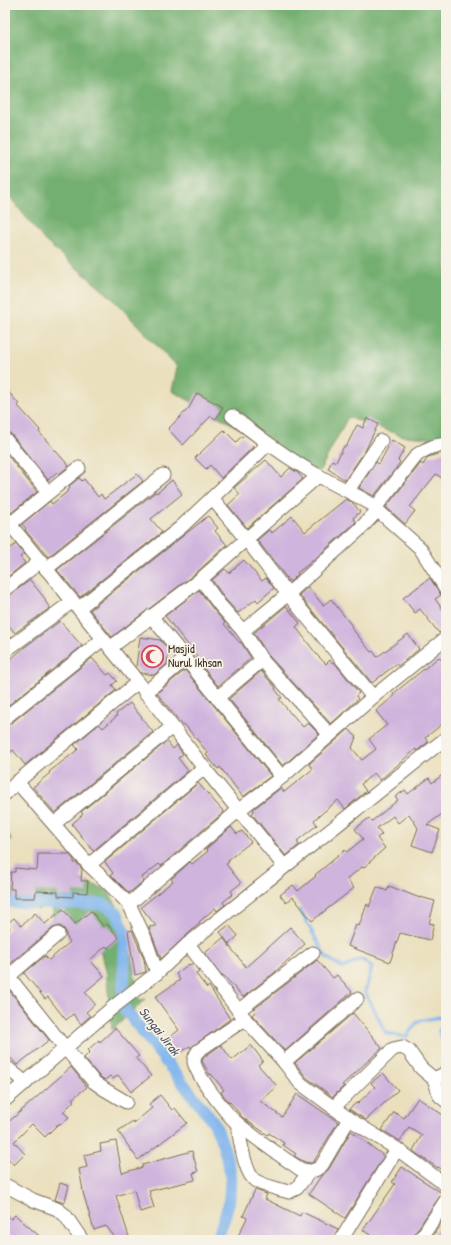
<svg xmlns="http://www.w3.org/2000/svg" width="451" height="1245" font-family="'Patrick Hand',sans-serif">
<rect width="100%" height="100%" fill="#f7f3e8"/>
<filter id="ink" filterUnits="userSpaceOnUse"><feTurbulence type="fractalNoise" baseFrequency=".025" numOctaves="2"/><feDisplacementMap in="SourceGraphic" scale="8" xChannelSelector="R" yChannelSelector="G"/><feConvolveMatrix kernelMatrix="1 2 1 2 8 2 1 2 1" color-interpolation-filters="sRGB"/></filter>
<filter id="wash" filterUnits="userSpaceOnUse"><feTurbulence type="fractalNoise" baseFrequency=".012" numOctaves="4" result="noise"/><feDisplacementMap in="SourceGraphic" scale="16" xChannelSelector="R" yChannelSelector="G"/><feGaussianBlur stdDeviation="0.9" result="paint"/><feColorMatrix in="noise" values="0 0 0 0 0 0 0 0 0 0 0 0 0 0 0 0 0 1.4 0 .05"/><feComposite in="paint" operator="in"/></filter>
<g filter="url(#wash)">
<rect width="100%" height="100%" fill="#eae0be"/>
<!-- forest -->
<g fill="#73af6f" stroke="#576c46">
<path d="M5 5H446V439L403 436 348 417 319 472 172 391 177 367 111 297 45 241 5 191Z"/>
<path d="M5 826 11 839 5 846Z"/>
<path d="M81 880 107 890 124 917 139 1000 146 999 112 1030 106 970 98 944 68 933 54 923 52 902 37 910 23 894 5 904V889Z"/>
</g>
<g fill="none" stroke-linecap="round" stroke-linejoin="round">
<!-- stream -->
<path stroke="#7fb4ed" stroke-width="3.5" d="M300 910 326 957 343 968 361 959 372 967 365 992 386 1033 406 1037 418 1021 440 1017 445 1023 439 1031 443 1041H446"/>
<!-- canal -->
<path stroke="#7fb4ed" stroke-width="12" d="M5 902 103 904 117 913 125 933 123 1007 215 1124 224 1148 231 1175 229 1203 217 1240"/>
</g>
<g id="blocks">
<!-- building -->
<g fill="#cfb4dd">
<path d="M5 388 19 404 18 406 40 430 39 432 69 466 59 474 57 472 48 480 11 434 5 431Z"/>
<path d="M197 393 223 407 216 419 211 416 183 445 168 429 189 408Z"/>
<path d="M367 418 378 424 365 451 345 480 328 469 332 460 336 462 344 446 346 447 357 425 363 428Z"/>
<path d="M224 430 236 442 242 436 253 447 221 478 210 465 206 469 195 458Z"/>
<path d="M392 440 405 448 398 460 400 462 396 468 374 496 359 488 376 462 379 464Z"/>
<path d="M5 452 37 492 11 513 5 510Z"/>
<path d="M444 452 446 454V481L436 474 410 507 415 511 405 524 386 507 421 463 423 465 428 457Z"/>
<path d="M266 460 281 477 290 468 298 473 303 479 247 528 228 505 240 494 234 488Z"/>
<path d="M137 474 143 481 48 557 25 530 26 529 22 524 50 501 52 504 67 492 70 488 69 486 79 478 82 481 84 479 98 497 101 494 104 499Z"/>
<path d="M172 480 182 494 151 519 162 532 80 597 57 570 154 493 156 492 157 493Z"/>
<path d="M346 499 353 503 360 512 353 518 356 522 316 558 297 573 298 574 290 582 257 540 269 530 272 533 292 516 305 532Z"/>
<path d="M208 516 218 528 215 531 227 545 196 573 112 637 90 610Z"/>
<path d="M5 541 11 548 16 544 24 554 20 557 25 563 5 579Z"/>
<path d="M244 560 262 581 266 578 274 588 258 602 256 599 238 613 225 599 212 580 225 569 229 573Z"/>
<path d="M430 578 441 595 435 599 446 614V628L439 633 420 609 415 613 403 598Z"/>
<path d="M30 580 46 600 45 601 50 608 15 633 5 621V597L10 595Z"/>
<path d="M308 587 323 605 331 599 352 626 351 627 371 652 373 651 377 657 408 634 419 649 398 666 396 664 372 683 299 595Z"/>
<path d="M199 590 213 609 225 623 224 624 240 643 241 642 251 658 218 686 196 659 197 656 165 616Z"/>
<path d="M286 606 300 623 296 627 317 655 326 664 330 660 332 663 334 662 359 693 356 696 358 699 331 724 268 655 254 633Z"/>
<path d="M60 621 82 646 5 708V664L26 646Z"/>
<path d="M140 637 160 640 169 650 167 664 154 675 141 673 136 667Z"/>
<path d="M439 657 446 665V721L425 738 428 742 417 751 416 749 380 780 374 773 361 784 366 791 345 809 338 800 314 820 317 825 297 841 299 845 286 856 252 814 254 811 253 809 281 788 284 792 313 769 309 764 349 729 356 737 352 748 362 760 376 749 369 739 387 725 376 711 394 696 393 694Z"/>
<path d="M92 658 107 675 110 673 117 681 112 685 116 690 25 765 13 750 5 757V726L10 724Z"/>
<path d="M185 670 271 776 243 797 220 767 218 769 206 755 208 753 185 725 183 726 157 693Z"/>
<path d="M261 671 276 688 275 689 282 698 279 699 291 714H292L303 727 308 723 319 734 283 766 229 699Z"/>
<path d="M130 703 153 732 55 813 33 787 50 773 49 772 76 751 78 749 74 745 99 724 103 728 117 716 116 714Z"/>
<path d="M167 741 173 749 177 745 183 754 178 758 188 771 93 851 72 824 83 814 81 812Z"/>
<path d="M446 772V811L427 825 440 830 432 852 412 845 418 828 409 814 398 823 393 816 377 828 382 834 377 838 385 848 363 868 362 867 347 879 354 888 312 921 293 897 286 903 280 895 293 885 298 891 316 876 315 875 345 850 347 852 363 839 355 829 369 818 372 821 398 800 395 797 405 790 408 794 429 778 432 783Z"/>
<path d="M198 783 224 812 161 866 159 864 141 878 144 881 129 893 111 875 113 873 105 862Z"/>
<path d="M231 827 237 834 242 831 251 842 228 860 229 862 226 864 241 883 231 891 233 894 223 902 225 905 217 911 215 908 199 922 200 923 161 959 149 927 156 926 141 907 173 881 171 879 190 862 192 864 208 851 206 849Z"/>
<path d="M38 854H69L74 860V863H77L82 869 81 881H88L87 893 73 892V897L58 896V892L36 891 35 898H14V889H10L11 872H15V868L37 870Z"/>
<path d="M389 886 420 898V897L435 901 429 923 434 924 430 940 400 933 390 962 348 946 356 925 359 926 367 904 369 907 377 887 387 891Z"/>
<path d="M63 909 75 924 91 911 104 927 107 924 119 938 108 948 106 946 90 960 104 976 85 992 95 1004 86 1012 90 1016 81 1024 73 1014 66 1020 48 997 45 999 24 973 45 956 49 960 70 942 66 936V932L64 929 60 926 53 928 11 963 5 956V933L10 928 7 924 14 918 21 926 35 913 45 924Z"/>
<path d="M229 925 238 936 229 944 220 932Z"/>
<path d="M290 927 305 944 274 973 243 997 223 975 222 976 205 953 223 938 246 967Z"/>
<path d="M132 930 144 959 146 972 135 975 128 931Z"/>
<path d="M317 960 333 978 337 975 352 992 285 1051 252 1015 256 1011 254 1009Z"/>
<path d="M193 963 199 972 196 974 207 988 209 986 230 1019 191 1048 190 1046 175 1056 165 1041 179 1030 155 997 180 980 176 974 189 964 190 965Z"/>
<path d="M5 985 49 1040 17 1065 5 1052Z"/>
<path d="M353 1013 382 1048 342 1085 344 1086 333 1097 306 1077 295 1063Z"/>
<path d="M115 1028 139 1056 136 1058 151 1076 131 1092 118 1075 113 1079 110 1076 105 1080 99 1076 84 1058 90 1052 88 1050 99 1040 100 1042Z"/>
<path d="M221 1045 232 1060 251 1045 263 1061 258 1065 277 1086 260 1101 282 1117 297 1094 338 1122 314 1161 311 1163 305 1162 294 1156 296 1154 283 1145 284 1143 269 1133 268 1135 243 1118 230 1102 229 1103 227 1100 221 1092 224 1090 211 1074 210 1075 202 1061 204 1057Z"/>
<path d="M71 1067 87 1087 72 1099 74 1101 63 1112 69 1117 60 1125 58 1124 45 1137 32 1124 14 1142 25 1154 14 1165 5 1155V1125Z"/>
<path d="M383 1073 398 1090 366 1120 349 1109 356 1103 357 1104 375 1087 371 1083Z"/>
<path d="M160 1095 172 1110 175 1108 187 1123 138 1160 118 1131 133 1121 134 1123 152 1108 149 1104Z"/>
<path d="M418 1098 446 1117V1172L438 1167V1168L414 1152 413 1150 422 1135 409 1127 400 1141 382 1130 394 1112 404 1118Z"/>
<path d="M351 1131 384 1156 345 1218 309 1194 321 1176 329 1169Z"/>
<path d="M116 1141 122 1173 143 1167 142 1165 192 1151 198 1172 193 1173 195 1180 149 1191 154 1208 140 1212 134 1190 116 1196 130 1240H117L106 1226 94 1230 82 1189 83 1190 79 1169 87 1167 84 1155 101 1151 100 1144Z"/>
<path d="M402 1167 442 1193 413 1236 412 1240H367L370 1235 363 1230 395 1184 392 1182Z"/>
<path d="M60 1183 69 1186 64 1203 55 1200Z"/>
<path d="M255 1190 267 1194 265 1199 300 1216 302 1212 338 1229 332 1240H236L247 1218 243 1216Z"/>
<path d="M5 1214 11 1219 15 1215 44 1240H5Z"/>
<path d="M446 1215V1240H430Z"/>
</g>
</g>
</g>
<g filter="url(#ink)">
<use href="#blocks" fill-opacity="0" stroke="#786a56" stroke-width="1"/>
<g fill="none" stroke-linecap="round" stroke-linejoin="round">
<defs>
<g id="street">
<path d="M232 416C260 438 288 459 319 476 337 486 355 494 373 505L375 508 376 512 358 531 288 594 243 631"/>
<path d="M5 439 48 492"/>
<path d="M446 444C435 445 426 448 417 455L375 508 420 548 446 589"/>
<path d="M348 490 381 441"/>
<path d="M212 498 268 444"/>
<path d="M5 518 138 682 204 768 284 866"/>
<path d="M10 524 79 468"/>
<path d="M46 569 163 475"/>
<path d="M201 579 219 604 243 631 262 660 330 735"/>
<path d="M5 589 41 561"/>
<path d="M79 608 180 528 212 498 246 539 288 594 373 697"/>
<path d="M151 616 282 777"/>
<path d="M110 648 201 579 318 476"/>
<path d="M5 651 73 601"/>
<path d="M145 693 185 659"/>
<path d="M217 698 262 660"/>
<path d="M5 718 103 639"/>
<path d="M17 782 89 865 106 881 129 904 145 938 157 973"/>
<path d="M5 794 17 782 138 682"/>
<path d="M54 824 172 727"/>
<path d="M89 865 204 768"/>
<path d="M129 904 239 810 282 777 330 735 373 697 446 638"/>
<path d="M188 944 245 1019 284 1062 300 1083 349 1119 397 1149 446 1185"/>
<path d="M5 972 66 1049 94 1082 104 1089 126 1102"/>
<path d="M9 976 58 934"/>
<path d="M238 1011 313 953"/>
<path d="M245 1019 198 1051C196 1054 194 1058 194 1062 197 1076 227 1115 238 1124 258 1140 279 1155 300 1169 310 1172 315 1172 322 1165L349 1119"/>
<path d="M284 1062 357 999"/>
<path d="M5 1066 26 1083"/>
<path d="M434 1079 446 1073"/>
<path d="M5 1100 112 1008 157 973 188 944 446 738"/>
<path d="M333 1108 393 1049 402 1047 409 1051 421 1068 434 1079 440 1096 446 1101"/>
<path d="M237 1123C240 1137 244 1174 256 1181 264 1186 279 1189 289 1192L297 1188 309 1172"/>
<path d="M5 1185 33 1200 57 1209 65 1215 82 1240"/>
<path d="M341 1240 397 1149"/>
<path d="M420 1240 446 1200"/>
</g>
</defs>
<!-- street casing -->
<use href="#street" stroke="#786a56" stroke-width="15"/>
<!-- street -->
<use href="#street" stroke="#fff" stroke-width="13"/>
</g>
</g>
<!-- icons -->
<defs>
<symbol id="mosque-ring" viewBox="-11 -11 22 22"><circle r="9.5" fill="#f7f3e8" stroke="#d1495b" stroke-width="1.5"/><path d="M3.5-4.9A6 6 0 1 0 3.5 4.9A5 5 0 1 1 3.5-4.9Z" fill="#d1495b"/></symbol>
</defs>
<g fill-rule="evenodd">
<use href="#mosque-ring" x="140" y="644" width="25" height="25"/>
</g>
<g text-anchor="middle" stroke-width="3.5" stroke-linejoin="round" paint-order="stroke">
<!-- poi labels -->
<g font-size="12" fill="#3b2a1e" stroke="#f7f3e8" text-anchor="start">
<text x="168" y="653">Masjid<tspan x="168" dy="14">Nurul Ikhsan</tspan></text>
</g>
<!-- water labels -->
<g font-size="13" font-style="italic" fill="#4f535c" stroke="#f7f3e8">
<text transform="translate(160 1031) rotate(52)" y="5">Sungai Jirak</text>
</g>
</g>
<!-- margin -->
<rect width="451" height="1245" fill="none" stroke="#f7f3e8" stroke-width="20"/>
</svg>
